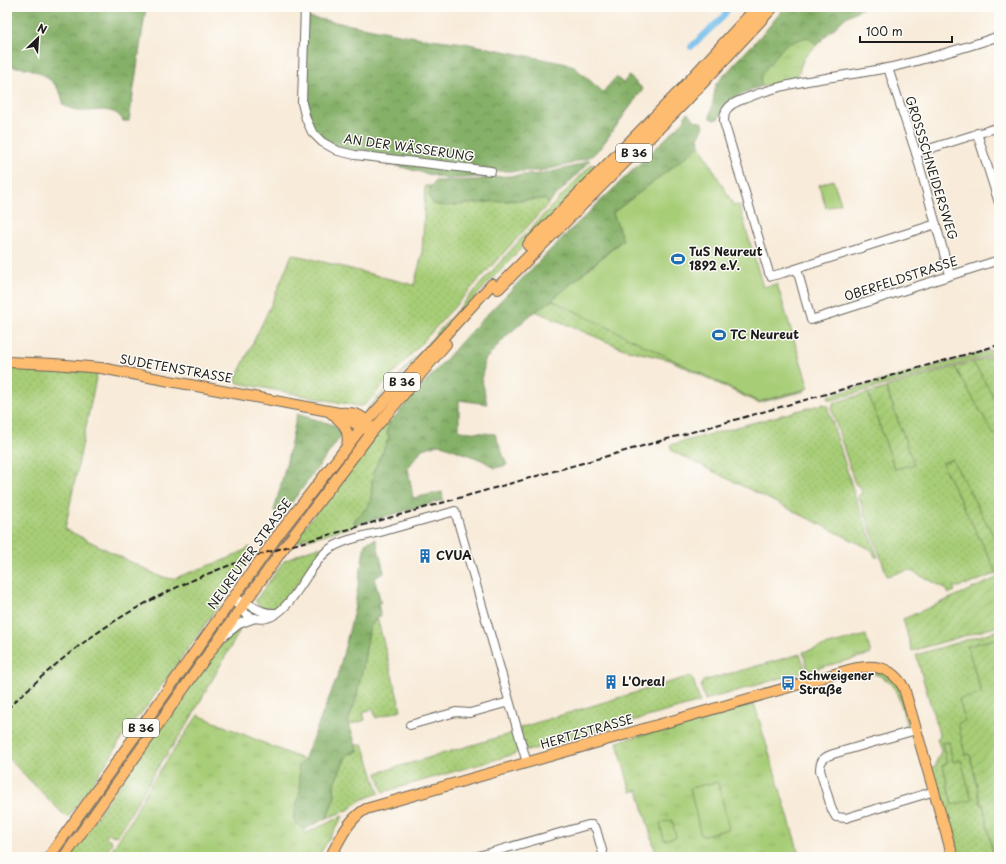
<svg xmlns="http://www.w3.org/2000/svg" width="1006" height="864" font-family="'Playpen Sans',sans-serif">
<defs>
<pattern id="grass-dots" width="8" height="8" patternUnits="userSpaceOnUse"><rect width="8" height="8" fill="#a7cd77"/><path d="M2 2h.1M6 6h.1" fill="none" stroke="#8faf66" stroke-width="1.8" stroke-linecap="round"/></pattern>
<pattern id="forest-crowns" width="20" height="18" patternUnits="userSpaceOnUse"><rect width="20" height="18" fill="#85b068"/><path d="M2 6a3 3 0 1 1 6 0M12 15a3 3 0 1 1 6 0" fill="none" stroke="#6c8e55"/></pattern>
<pattern id="park-tufts" width="24" height="20" patternUnits="userSpaceOnUse"><rect width="24" height="20" fill="#a7cd77"/><path d="M3 7l-1-3M5 7V3M7 7l1-3M15 17l-1-3M17 17v-4M19 17l1-3" fill="none" stroke="#8faf66"/></pattern>
<pattern id="garden-furrows" width="10" height="10" patternUnits="userSpaceOnUse"><rect width="10" height="10" fill="#a7cd77"/><path d="M-1 1l2-2M0 10L10 0M9 11l2-2" fill="none" stroke="#8faf66"/></pattern>
</defs>
<rect width="100%" height="100%" fill="#fdfcf7"/>
<filter id="ink" filterUnits="userSpaceOnUse"><feTurbulence type="fractalNoise" baseFrequency=".025" numOctaves="2"/><feDisplacementMap in="SourceGraphic" scale="8" xChannelSelector="R" yChannelSelector="G"/><feConvolveMatrix kernelMatrix="1 2 1 2 8 2 1 2 1" color-interpolation-filters="sRGB"/></filter>
<filter id="wash" filterUnits="userSpaceOnUse"><feTurbulence type="fractalNoise" baseFrequency=".012" numOctaves="4" result="noise"/><feDisplacementMap in="SourceGraphic" scale="16" xChannelSelector="R" yChannelSelector="G"/><feGaussianBlur stdDeviation="0.9" result="paint"/><feColorMatrix in="noise" values="0 0 0 0 0 0 0 0 0 0 0 0 0 0 0 0 0 1.4 0 .05"/><feComposite in="paint" operator="in"/></filter>
<g filter="url(#wash)">
<rect width="100%" height="100%" fill="#f8ebd9"/>
<!-- grass -->
<g fill="url(#grass-dots)" stroke="#62744a" fill-rule="evenodd">
<path d="M592 164 598 167 569 196 546 222 446 328C424 348 406 371 385 392 379 398 373 407 365 411L403 371 526 233Z"/>
<path d="M425 186H430L429 197 502 201 545 199 549 203 366 404 362 406H358L238 383 236 380 237 376 271 305 292 254 414 285 422 254 424 217Z"/>
<path d="M553 299 802 382 805 391 758 403 670 360 624 349 535 311Z"/>
<path d="M999 348V352L991 355 832 400H829L828 396Z"/>
<path d="M999 355V406L973 362Z"/>
<path d="M955 367 994 434 999 433V546L952 460 942 463 997 573 970 584 967 585 964 584C960 587 958 588 953 586L955 591 948 594 945 588 909 570 887 576 881 558 859 498V495L862 492 860 487 856 485 854 481 831 407 834 406 833 403 836 402 868 393 895 469 913 464 886 387Z"/>
<path d="M7 368 52 369 97 373 65 529 159 576 172 579 232 557 250 547 252 550 249 560 236 575 231 588 145 709 127 729 113 753 88 790 67 818 7 757Z"/>
<path d="M823 404 827 405 855 496 878 557H875L872 550 672 451 670 445Z"/>
<path d="M387 420 390 422 387 431 389 438 373 472 371 497 369 505 355 519V526L308 539 307 537 303 538 304 540 291 544 323 504Z"/>
<path d="M319 547 321 549V551L286 600C277 609 264 613 255 601L284 561 303 552Z"/>
<path d="M225 616 229 618 59 857H53Z"/>
<path d="M377 617 401 710 376 718 373 709 363 712 365 720 350 725 348 721 356 699 363 667 369 629Z"/>
<path d="M239 628V632L187 725 156 770 118 835 113 836 109 833 106 837 112 841C112 846 105 853 102 857H68L210 656 233 632Z"/>
<path d="M999 630V638L968 646 982 695 966 721 965 755 970 754 981 804H983L994 857H957L931 769 932 767 936 766V762L941 751 937 738 940 737 916 655ZM948 742 953 762 961 760 952 804 943 765 947 764 942 743Z"/>
<path d="M800 654 806 671 705 700 701 687 703 681Z"/>
<path d="M859 671 883 672 898 683 910 727 908 730C902 712 900 685 880 676 874 673 866 673 859 671Z"/>
<path d="M690 676 693 679 700 702 527 751 519 728Z"/>
<path d="M513 733 518 749 515 754 383 792 377 773Z"/>
<path d="M363 744 379 793 361 800 348 810 327 818 335 796 334 784 347 755 358 751 356 746Z"/>
</g>
<!-- forest -->
<g fill="url(#forest-crowns)" stroke="#506642">
<path d="M7 7H146L129 121H123C115 105 96 112 82 111 75 110 69 108 63 105 63 86 43 72 26 68 20 67 13 67 7 66Z"/>
<path d="M785 7H864L846 17 807 54 803 59 797 77C773 84 726 90 719 118L714 120 710 118 716 84 767 29Z"/>
<path d="M305 18H313L421 38 464 43 572 65 603 92 616 77 623 83 629 76 643 89 601 147 592 156 570 164 541 171H491L487 176 447 179 355 155 322 142 306 119Z"/>
<path d="M688 113 695 120 703 123 704 126 698 138 700 146 613 213 623 239 552 300 533 313 506 336 485 360 482 380 487 404 459 400V431L495 434 507 465 495 468 482 460 439 444 422 449 408 468 413 498 442 492 443 500 356 525 354 522 355 519 369 505 371 497 373 472 389 438 387 431 390 422 472 330 559 241 685 120V116Z"/>
<path d="M588 160 590 161 549 203 545 199 502 201 445 206 433 204C428 196 428 188 435 181L477 180 491 177 542 174 576 166Z"/>
<path d="M297 414 334 425 342 435 283 514 274 511 287 461Z"/>
<path d="M376 539 384 573 374 578 381 602 378 604 381 616 377 617 369 629 363 667 356 699 348 721 358 751 347 755 334 784 335 796 327 818 303 830 293 819 300 790 298 766 304 760 337 678 354 611 365 543Z"/>
</g>
<!-- park -->
<g fill="url(#park-tufts)" stroke="#62744a">
<path d="M807 37 817 45 803 59 797 77 761 87V75L785 45Z"/>
<path d="M866 635 871 654 808 671 803 652Z"/>
<path d="M754 703 799 853 783 857H657L638 790 631 792 617 742Z"/>
<path d="M198 715 304 760 298 766 300 790 293 819 306 833 343 816 318 857H107L127 827 150 785Z"/>
</g>
<!-- garden -->
<g fill="url(#garden-furrows)" stroke="#62744a">
<path d="M973 362 999 406V433L994 435 955 367Z"/>
<path d="M886 388 914 464 895 469 868 393Z"/>
<path d="M952 459 999 546V573H997L942 464Z"/>
<path d="M999 577V626L912 651 903 619Z"/>
<path d="M999 638V857H994L983 804H981L970 754 965 755 958 723 965 721 959 699 982 694 967 646Z"/>
<path d="M949 742 953 762 961 760 972 800 952 805 943 765 947 764 942 743Z"/>
</g>
<!-- pitch -->
<g fill="#a7cd77" stroke="#62744a">
<path d="M700 146 734 206 739 205 763 287 777 284 809 388 759 402 552 300 623 240 613 213Z"/>
<path d="M833 180 841 203 826 208 819 185Z"/>
<path d="M718 782 729 829 701 836 690 788Z"/>
<path d="M672 820 676 837 664 840 660 823Z"/>
</g>
<g fill="none" stroke-linecap="round" stroke-linejoin="round">
<!-- canal -->
<path stroke="#70bcea" stroke-width="6" d="M691 47 723 17 729 7"/>
</g>
</g>
<g filter="url(#ink)">
<g fill="none" stroke-linecap="round" stroke-linejoin="round">
<defs>
<g id="minor">
<path d="M305 7 302 103 306 119 312 132 322 142 338 151 355 155 491 171"/>
<path d="M888 68 916 153 950 275"/>
<path d="M977 133 999 203"/>
<path d="M916 153 999 127"/>
<path d="M936 224 783 273 771 276 769 273 724 122C724 117 724 112 728 108 733 102 742 100 749 97 797 78 848 77 897 66 932 57 966 48 999 36"/>
<path d="M797 269 811 320 999 260"/>
<path d="M233 598C241 611 250 622 267 618 293 611 307 567 327 551 342 539 366 536 384 531 408 524 431 518 455 511L527 763"/>
<path d="M239 600C252 604 260 614 274 613"/>
<path d="M224 636 239 624 255 618"/>
<path d="M410 725 456 712 470 713 509 702"/>
<path d="M916 730 833 754C824 757 820 760 820 770L832 810 836 817 846 818 935 791"/>
<path d="M475 857 588 825H592L596 829 604 857"/>
</g>
<g id="major">
<path d="M7 362 54 364 101 368 339 413C352 412 362 413 369 426"/>
<path d="M330 412C344 424 350 428 347 447"/>
<path d="M339 413 359 426 368 430"/>
<path d="M49 857 278 535 366 422 492 284"/>
<path d="M64 857 283 549 372 432 446 344"/>
<path d="M330 857C340 840 348 819 366 809L838 673C864 665 888 660 904 688L953 857"/>
</g>
<g id="highway">
<path d="M529 245 681 91 758 7"/>
<path d="M498 288 684 102 772 7"/>
</g>
</defs>
<!-- minor casing -->
<use href="#minor" stroke="#69645e" stroke-width="10"/>
<!-- major casing -->
<use href="#major" stroke="#69645e" stroke-width="12"/>
<!-- highway casing -->
<use href="#highway" stroke="#69645e" stroke-width="14"/>
<!-- minor -->
<use href="#minor" stroke="#fff" stroke-width="8"/>
<!-- major -->
<use href="#major" stroke="#fdbc70" stroke-width="10"/>
<!-- highway -->
<use href="#highway" stroke="#fdbc70" stroke-width="12"/>
<!-- rail -->
<path stroke="#1c1c1c" stroke-width="2" stroke-dasharray="6 3" stroke-linecap="butt" d="M7 709C31 686 56 663 83 643 138 602 200 574 265 553L999 345"/>
</g>
</g>
<!-- icons -->
<defs>
<symbol id="stadium-bare" viewBox="-9 -9 18 18"><path d="M0-5a6.5 5 0 1 0 0 10a6.5 5 0 1 0 0-10ZM-3.5-1.8h7v3.6h-7Z" fill="#1f6fb2" stroke="#fdfcf7" stroke-width="2.5" paint-order="stroke"/></symbol>
<symbol id="building-bare" viewBox="-9 -9 18 18"><path d="M-4-6H4V6H1V3H-1V6H-4ZM-2.5-4.3h1.7v1.8h-1.7ZM.8-4.3h1.7v1.8H.8ZM-2.5-1h1.7V.8h-1.7ZM.8-1h1.7V.8H.8Z" fill="#1f6fb2" stroke="#fdfcf7" stroke-width="2.5" paint-order="stroke"/></symbol>
<symbol id="bus-bare" viewBox="-9 -9 18 18"><path d="M-5-6H5V4H4V6H2V4H-2V6H-4V4H-5ZM-3.5-4V0h7V-4ZM-3.5 1.2v1.5H-2V1.2ZM2 1.2v1.5H3.5V1.2Z" fill="#1f6fb2" stroke="#fdfcf7" stroke-width="2.5" paint-order="stroke"/></symbol>
</defs>
<g fill-rule="evenodd">
<use href="#stadium-bare" x="668" y="249" width="20" height="20"/>
<use href="#stadium-bare" x="709" y="325" width="20" height="20"/>
<use href="#building-bare" x="415" y="546" width="20" height="20"/>
<use href="#building-bare" x="601" y="672" width="20" height="20"/>
<use href="#bus-bare" x="778" y="673" width="20" height="20"/>
</g>
<g text-anchor="middle" stroke-width="3" stroke-linejoin="round" paint-order="stroke">
<!-- shield labels -->
<g fill="#fdfcf7" stroke="#605f5e" stroke-width="1">
<rect x="616" y="144" width="36" height="18" rx="3"/>
<rect x="384" y="373" width="36" height="18" rx="3"/>
<rect x="123" y="719" width="36" height="18" rx="3"/>
</g>
<g font-size="11" font-weight="bold" fill="#1c1c1c">
<text x="634" y="157">B 36</text>
<text x="402" y="386">B 36</text>
<text x="141" y="732">B 36</text>
</g>
<!-- street labels -->
<g font-size="12" fill="#1c1c1c" stroke="#fdfcf7">
<text transform="translate(409 148) rotate(8)" y="4">AN DER WÄSSERUNG</text>
<text transform="translate(931 168) rotate(73)" y="4">GROSSSCHNEIDERSWEG</text>
<text transform="translate(901 279) rotate(-18)" y="4">OBERFELDSTRASSE</text>
<text transform="translate(176 369) rotate(10)" y="4">SUDETENSTRASSE</text>
<text transform="translate(250 554) rotate(-54)" y="4">NEUREUTER STRASSE</text>
<text transform="translate(587 732) rotate(-16)" y="4">HERTZSTRASSE</text>
</g>
<!-- poi labels -->
<g font-size="12" font-weight="bold" fill="#1c1c1c" stroke="#fdfcf7" text-anchor="start">
<text x="689" y="256">TuS Neureut<tspan x="689" dy="14">1892 e.V.</tspan></text>
<text x="730" y="339">TC Neureut</text>
<text x="436" y="560">CVUA</text>
<text x="799" y="680">Schweigener<tspan x="799" dy="14">Straße</tspan></text>
<text x="622" y="686">L'Oreal</text>
</g>
</g>
<!-- margin -->
<rect width="1006" height="864" fill="none" stroke="#fdfcf7" stroke-width="24"/>
<!-- north arrow -->
<g transform="translate(38 38) rotate(25)" stroke="#fdfcf7" stroke-width="3" paint-order="stroke">
<path d="M0-3L7 15L0 10L-7 15Z" fill="#1c1c1c"/>
<text y="-6" font-size="11" font-weight="bold" text-anchor="middle" fill="#1c1c1c">N</text>
</g>
<!-- scale -->
<path d="M860 36v6h92v-6" fill="none" stroke="#1c1c1c" stroke-width="2"/>
<text x="866" y="36" font-size="12" fill="#1c1c1c" stroke="#fdfcf7" stroke-width="3" paint-order="stroke">100 m</text>
</svg>
